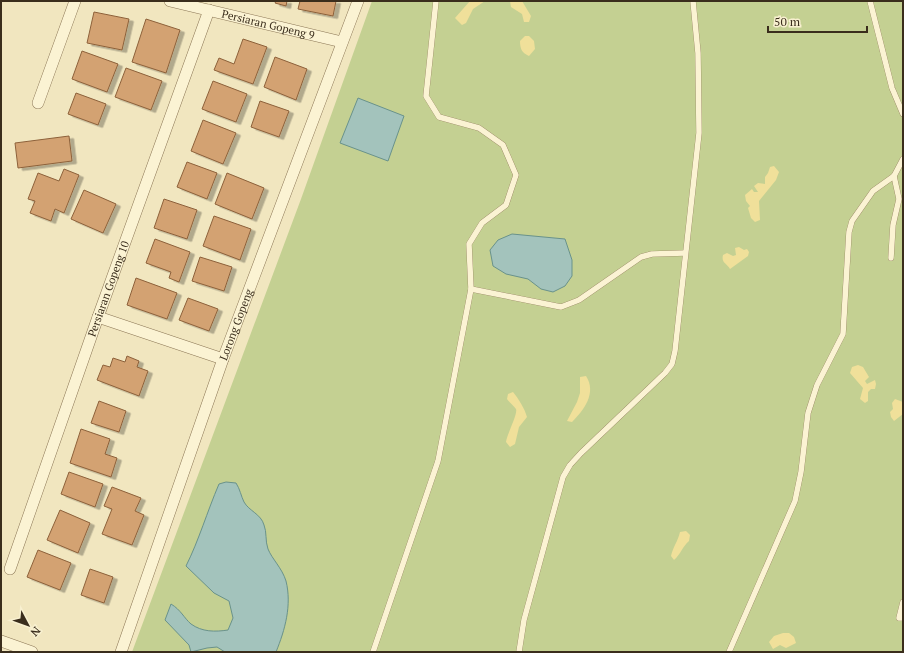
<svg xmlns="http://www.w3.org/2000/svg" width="904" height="653" font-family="'PT Serif',serif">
<defs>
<filter id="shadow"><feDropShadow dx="4.5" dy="2.5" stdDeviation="0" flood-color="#0004"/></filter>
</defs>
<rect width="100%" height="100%" fill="#f1e6bf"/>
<!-- green -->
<path fill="#c4d092" d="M372 1H903V652H132L301 199Z"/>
<!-- sand -->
<g fill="#f0e09a">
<path d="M470 1H485L473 9 466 23 462 25 455 18Z"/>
<path d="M510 1H522L531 16 529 22H524L522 14 511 7Z"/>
<path d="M525 36H529L534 41 535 49 529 56C522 53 520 49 520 41Z"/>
<path d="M774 166 779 172 776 180 759 201 760 220 755 222 751 218 748 208 750 206 746 201 745 195 752 189 754 192H758L754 186 758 183 765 184V177L768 173 770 167Z"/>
<path d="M739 247 744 250 747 249 749 252 748 256 730 269C727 263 721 263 723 255L727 253 733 256 736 255 735 248Z"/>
<path d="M858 365 863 367 869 377 865 381 867 384 875 380 876 384 875 389H871L868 392V401L865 403 860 399 863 388 850 373 852 367Z"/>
<path d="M586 376C597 393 584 410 572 422L567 421 577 402 580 393V377Z"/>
<path d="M513 392C518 398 525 409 527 417L519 427 515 444 510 447 506 442C507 434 518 414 516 409 514 406 509 402 507 399L508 394Z"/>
<path d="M895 399 903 402V414L894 421 891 417 890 412 893 409 892 403Z"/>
<path d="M686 531 690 535 689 541C682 547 681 554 674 560L671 556C673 547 678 541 680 532Z"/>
<path d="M783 633H789L794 637 796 643 786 648 780 645 773 649 769 642 774 636Z"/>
</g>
<!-- water -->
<g fill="#a3c3bc" stroke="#69928b">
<path d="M358 98 404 116 388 161 340 143Z"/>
<path d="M512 234 565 239 572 260V276L565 286 553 292 541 289 528 279 506 274 493 266 490 250 498 240Z"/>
<path d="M226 482 236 483C240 489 241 496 244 502 249 511 261 514 264 525 267 532 265 541 268 549 272 559 282 568 286 581 292 605 285 630 276 652H225L217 647 207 648 191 652 189 645 165 620 171 604C181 610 184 618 191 624 202 632 215 632 228 630L233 618 229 601 214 593 186 566C199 540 207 512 219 484Z"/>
</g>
<!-- building -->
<g fill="#d3a272" stroke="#8d613a" filter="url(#shadow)">
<path d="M276 1H287L286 6 275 3Z"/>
<path d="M300 1H336L333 16 298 9Z"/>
<path d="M94 12 129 19 122 50 87 43Z"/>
<path d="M146 19 180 30 166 73 132 62Z"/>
<path d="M243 39 267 47 253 84 214 70 219 58 234 64Z"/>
<path d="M82 51 118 64 107 92 72 79Z"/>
<path d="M275 57 307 69 296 100 264 87Z"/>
<path d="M126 68 162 81 151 110 115 97Z"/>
<path d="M213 81 247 94 236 122 202 109Z"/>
<path d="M76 93 106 104 98 125 68 114Z"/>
<path d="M260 101 289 111 279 137 251 127Z"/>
<path d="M203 120 236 133 223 164 191 151Z"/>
<path d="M69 136 72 161 18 168 15 143Z"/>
<path d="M187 162 217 173 207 199 177 187Z"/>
<path d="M64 169 79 175 64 213 55 209 51 221 30 213 35 201 28 199 38 173 59 181Z"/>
<path d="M227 173 264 188 252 219 215 204Z"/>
<path d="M84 190 116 204 103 233 71 219Z"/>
<path d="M164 199 197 210 187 239 154 228Z"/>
<path d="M214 216 251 229 240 260 203 246Z"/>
<path d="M155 239 190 252 179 282 169 278 171 272 146 263Z"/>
<path d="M200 257 232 267 224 291 192 281Z"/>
<path d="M136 278 177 293 167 319 127 305Z"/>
<path d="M188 298 218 309 209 331 179 320Z"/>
<path d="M127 356 139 361 137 367 148 371 139 396 97 380 103 365 110 367 113 358 125 362Z"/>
<path d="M99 401 126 411 119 432 91 423Z"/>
<path d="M81 429 110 439 105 454 117 458 111 477 70 463Z"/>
<path d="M69 472 103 484 95 507 61 494Z"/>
<path d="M112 487 141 498 135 511 144 515 132 545 102 534 112 509 104 506Z"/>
<path d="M60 510 90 523 78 553 47 540Z"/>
<path d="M38 550 71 563 60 590 27 577Z"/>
<path d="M90 569 113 577 104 603 81 595Z"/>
</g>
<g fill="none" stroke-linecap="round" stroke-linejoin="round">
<defs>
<g id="service">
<path d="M436 1 426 96 439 117 479 128 503 145 516 175 506 205 482 223 469 244 471 289 561 307 579 300 641 257 652 254 685 253"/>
<path d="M870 1 892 88 903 114"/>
<path d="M891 258 893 225 899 199 894 176"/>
<path d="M903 602 899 618H903"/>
<path d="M373 652 438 461 471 289"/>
<path d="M519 652 524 620 563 477 570 465 581 453 665 373 672 364 675 351 699 133 698 53 693 1"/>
<path d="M729 652 795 501 801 472 808 413 817 385 843 334 849 232 852 221 873 191 894 176 903 159"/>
</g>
<g id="minor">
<path id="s1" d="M170 1 342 42"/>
<path d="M38 103 75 1"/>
<path d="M98 317 223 359"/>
<path id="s2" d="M10 569 98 317 209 10"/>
<path d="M1 641 32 652"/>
<path id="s3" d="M121 652 223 359 358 1"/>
</g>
</defs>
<!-- service casing -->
<use href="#service" stroke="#8c7756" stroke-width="6"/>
<!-- minor casing -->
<use href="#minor" stroke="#8c7756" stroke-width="12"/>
<!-- service -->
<use href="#service" stroke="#fbf3d3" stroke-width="5.5"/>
<!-- minor -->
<use href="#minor" stroke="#fbf3d3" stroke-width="11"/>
</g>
<g text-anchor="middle" stroke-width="3" stroke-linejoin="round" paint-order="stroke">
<!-- street labels -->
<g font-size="11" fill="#3a2d1c" stroke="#f8f0d0">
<text dy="4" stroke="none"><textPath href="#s1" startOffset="101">Persiaran Gopeng 9</textPath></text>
<text dy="4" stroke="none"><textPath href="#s2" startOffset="297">Persiaran Gopeng 10</textPath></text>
<text dy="4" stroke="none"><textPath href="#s3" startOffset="347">Lorong Gopeng</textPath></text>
</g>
</g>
<!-- border -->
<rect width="904" height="653" fill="none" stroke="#3a2d1c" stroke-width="4"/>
<!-- north arrow -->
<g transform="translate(28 625) rotate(131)" stroke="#f8f0d0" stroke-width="3" paint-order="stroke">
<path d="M0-3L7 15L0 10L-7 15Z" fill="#3a2d1c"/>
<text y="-6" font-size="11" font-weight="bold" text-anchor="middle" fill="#3a2d1c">N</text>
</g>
<!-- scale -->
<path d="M768 26v6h99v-6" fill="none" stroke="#3a2d1c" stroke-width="2"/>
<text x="774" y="26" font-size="12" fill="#3a2d1c" stroke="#f8f0d0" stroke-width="3" paint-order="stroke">50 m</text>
</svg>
